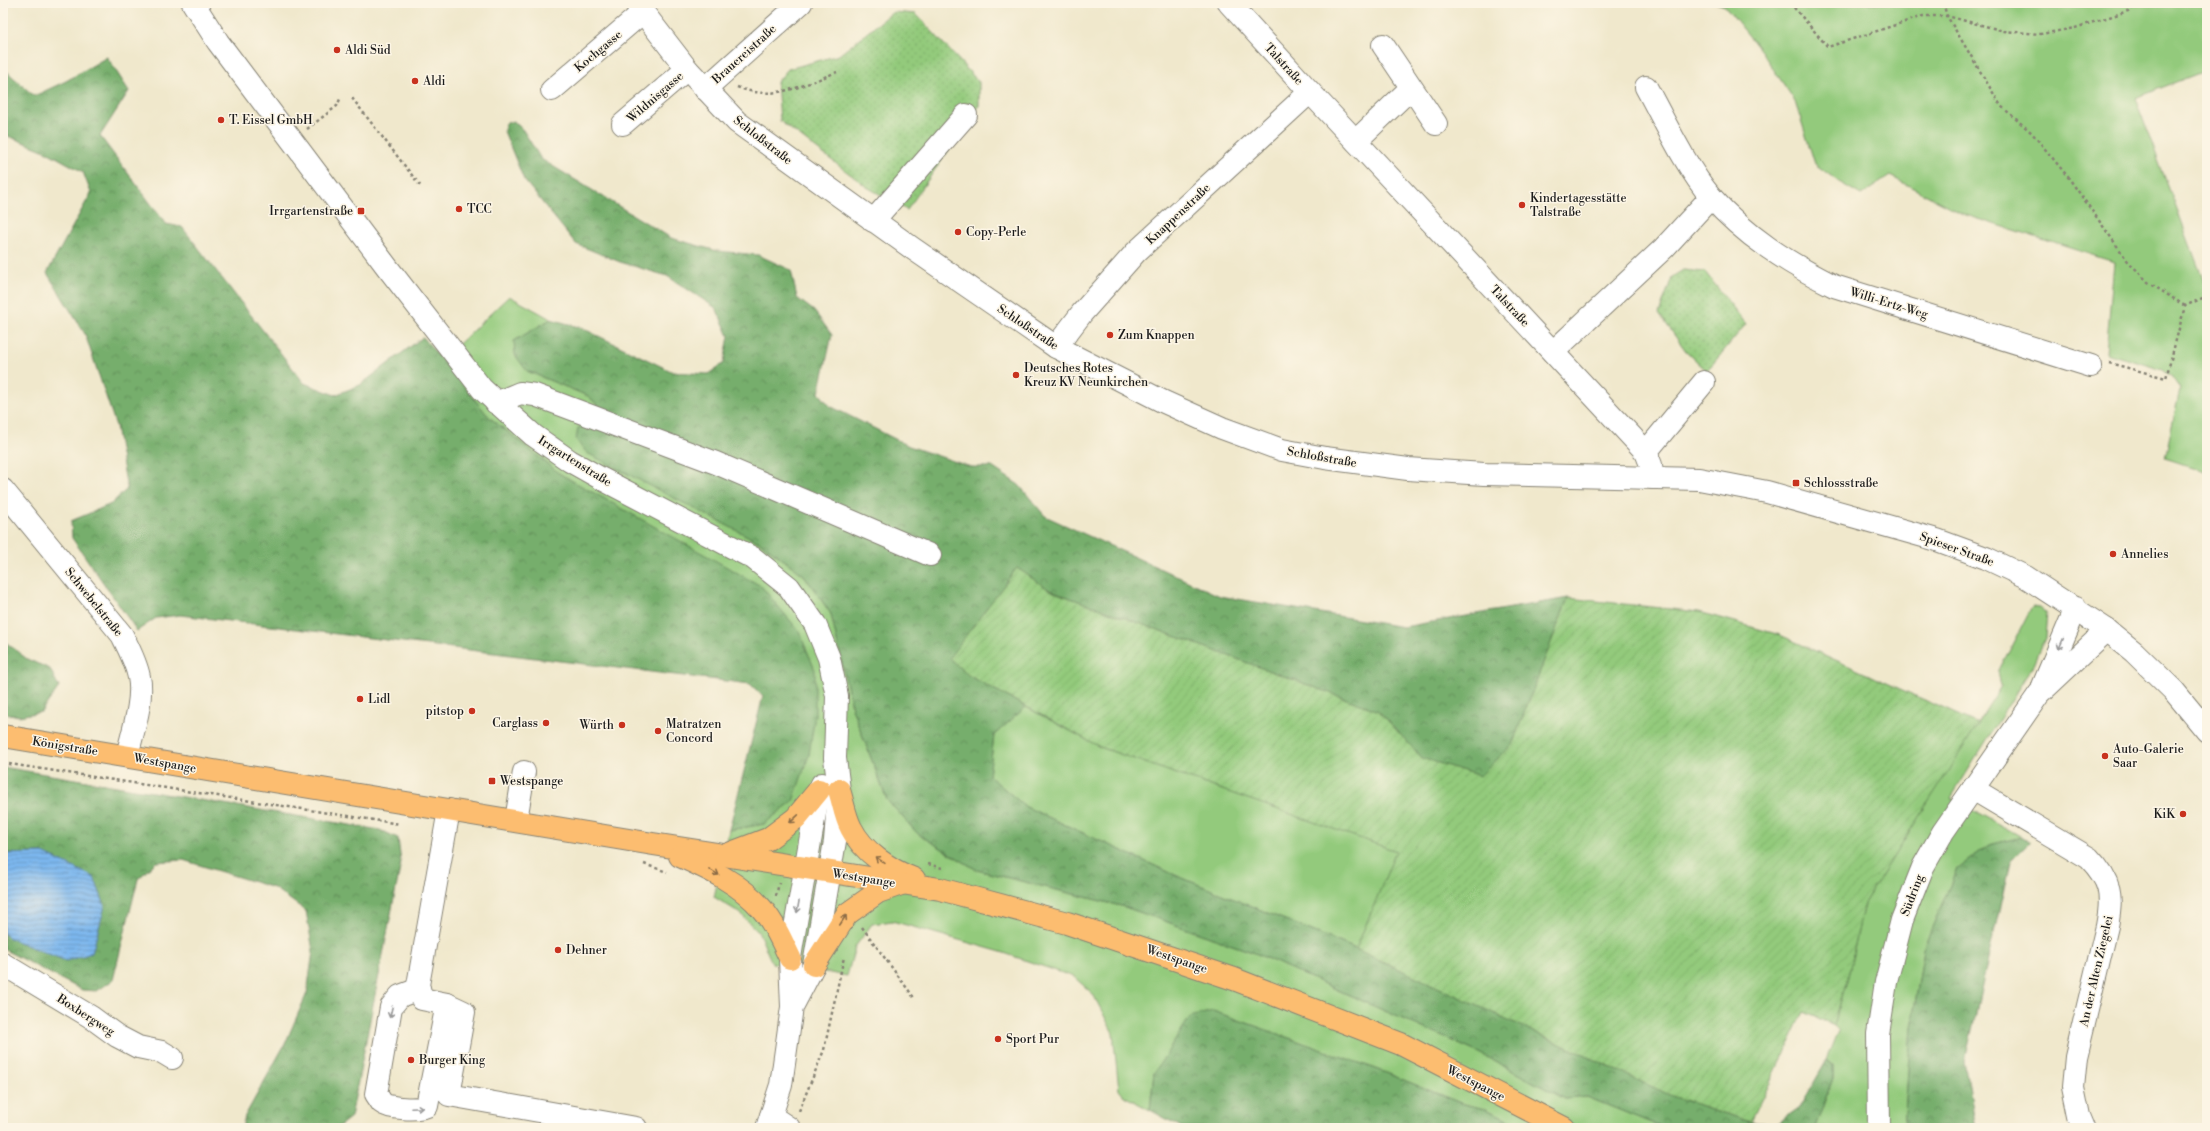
<svg xmlns="http://www.w3.org/2000/svg" width="2210" height="1131" font-family="'Libre Bodoni',serif">
<defs>
<pattern id="forest-crowns" width="20" height="18" patternUnits="userSpaceOnUse"><rect width="20" height="18" fill="#76ae6c"/><path d="M2 6a3 3 0 1 1 6 0M12 15a3 3 0 1 1 6 0" fill="none" stroke="#608d58"/></pattern>
<pattern id="park-dots" width="8" height="8" patternUnits="userSpaceOnUse"><rect width="8" height="8" fill="#93ca7c"/><path d="M2 2h.1M6 6h.1" fill="none" stroke="#7ead6b" stroke-width="1.8" stroke-linecap="round"/></pattern>
<pattern id="garden-furrows" width="10" height="10" patternUnits="userSpaceOnUse"><rect width="10" height="10" fill="#93ca7c"/><path d="M-1 1l2-2M0 10L10 0M9 11l2-2" fill="none" stroke="#7ead6b"/></pattern>
<pattern id="water-rules" width="6" height="5" patternUnits="userSpaceOnUse"><rect width="6" height="5" fill="#7db7ee"/><path d="M0 2.5h6" fill="none" stroke="#6694c0"/></pattern>
</defs>
<rect width="100%" height="100%" fill="#fcf5e5"/>
<filter id="ink" filterUnits="userSpaceOnUse"><feTurbulence type="fractalNoise" baseFrequency=".025" numOctaves="2"/><feDisplacementMap in="SourceGraphic" scale="8" xChannelSelector="R" yChannelSelector="G"/><feConvolveMatrix kernelMatrix="1 2 1 2 8 2 1 2 1" color-interpolation-filters="sRGB"/></filter>
<filter id="wash" filterUnits="userSpaceOnUse"><feTurbulence type="fractalNoise" baseFrequency=".012" numOctaves="4" result="noise"/><feDisplacementMap in="SourceGraphic" scale="16" xChannelSelector="R" yChannelSelector="G"/><feGaussianBlur stdDeviation="0.9" result="paint"/><feColorMatrix in="noise" values="0 0 0 0 0 0 0 0 0 0 0 0 0 0 0 0 0 1.4 0 .05"/><feComposite in="paint" operator="in"/></filter>
<g filter="url(#wash)">
<rect width="100%" height="100%" fill="#f0e8cc"/>
<!-- grass -->
<g fill="#93ca7c" stroke="#58734c">
<path d="M1716 3H2207V70L2135 98 2207 290V472L2165 458 2180 389 2172 377 2163 370 2106 353 2114 262 1963 214 1890 176 1861 195 1839 182 1815 164 1795 101 1761 51 1725 6Z"/>
<path d="M509 296 551 319 514 341 527 371 588 396 601 408 685 502 761 543 804 575 831 614 852 708 887 800 918 834 977 870 1125 907 1255 953 1479 1053 1565 1099 1587 1097 1664 1128H1527L1486 1109 1463 1104 1379 1070 1213 1011 1154 1073 1150 1110 1124 1096 1119 1090 1113 1033 1093 994 1074 977 1001 952 892 921 872 924 855 947 847 976 772 963 759 933 740 913 714 897 729 830 764 824 809 755 640 520 560 474 489 417 441 361Z"/>
<path d="M2032 606 2040 607 2047 613 2045 637 2033 665 1951 798 2022 837 1989 845 1957 869 1925 944 1911 1028 1904 1128H1815L1833 1078V1065L1827 1060 1839 1030 1834 1025 1848 977 1864 903 2001 686 1998 672Z"/>
<path d="M1026 707 1100 747 1397 851 1356 949 1175 875 1026 807 989 776 994 735Z"/>
</g>
<!-- forest -->
<g fill="url(#forest-crowns)" stroke="#496544">
<path d="M107 57 129 91 100 136 166 224 182 227 304 383 335 395 360 385 423 337 489 417 560 474 761 586 799 631 815 670V715L809 755 793 801 764 824 729 830 763 696 750 684 180 615 156 618 137 631 72 538 71 521 111 504 127 489 116 426 85 334 47 273 91 193 83 172 45 151 3 134V68L34 96 66 81Z"/>
<path d="M514 121 523 130 541 159 671 238 717 251 758 255 791 270 797 298 814 311 832 335 819 393 830 406 909 446 971 467H992L1019 485 1045 516 1220 596 1403 627 1568 598 1512 745 1480 776 1422 758 1379 711 1051 591 1017 568 968 675 1026 707 994 735 989 776 1026 807 1175 875 1356 949 1672 1096 1751 1122 1777 1124 1799 1108 1827 1060 1833 1065V1078L1815 1128H1664L1587 1097 1565 1099 1479 1053 1255 953 1125 907 977 870 918 834 887 800 852 708 831 614 804 575 761 543 587 453 576 440 578 428 592 422 601 408 588 396 527 371 515 355 514 341 551 319 582 328 673 372 708 374 724 363 729 336 716 308 667 276 620 262 576 244 524 180 504 131 506 123Z"/>
<path d="M3 640 27 659 50 669 59 687 41 712 19 716 3 713Z"/>
<path d="M3 767 380 830 398 838 401 863 351 1117 337 1128H242L245 1116 285 1044 307 993 313 951 306 911 274 888 183 860 156 862 138 879 113 980 97 991 82 990 3 949V933L11 939 43 853 3 854Z"/>
<path d="M2022 837 2030 842 2010 862 1965 1061 1976 1128H1904L1911 1028 1925 944 1957 869 1989 845Z"/>
<path d="M1213 1011 1379 1070 1463 1104 1486 1109 1527 1128H1183L1150 1110 1154 1073 1190 1017Z"/>
</g>
<!-- park -->
<g fill="url(#park-dots)" stroke="#58734c">
<path d="M893 12 916 14 979 82V106L907 210 867 187 780 121 777 82 788 69 839 55Z"/>
<path d="M1683 270 1705 272 1746 324 1707 371 1686 351 1659 314 1672 277Z"/>
</g>
<!-- garden -->
<path fill="url(#garden-furrows)" stroke="#58734c" d="M1017 568 1051 591 1379 711 1422 758 1480 776 1512 745 1568 598 1699 612 1780 635 1978 724 1864 903 1848 977 1834 1025 1804 1012 1751 1122 1672 1096 1356 949 1396 851 1100 747 968 675 949 658Z"/>
<!-- water -->
<path fill="url(#water-rules)" stroke="#4c6a85" d="M43 853 94 877 105 906 92 953 66 961 11 939 3 933V854Z"/>
</g>
<g filter="url(#ink)">
<g fill="none" stroke-linecap="round" stroke-linejoin="round">
<defs>
<g id="minor">
<path d="M193 3 218 42 387 267 482 389 533 435 570 461 602 479 753 558 789 587 815 624 829 658 837 696 835 758 839 790 835 841 814 965 792 1007"/>
<path d="M636 3 687 69 737 122 912 248 1056 347 1162 401 1222 428 1282 450 1325 458 1408 469 1484 474 1699 479 1767 492 1937 540 1986 558 2026 577 2107 630 2134 652 2174 691 2207 731"/>
<path d="M1229 3 1310 92 1646 452 1651 465 1653 478"/>
<path d="M1383 45 1436 124"/>
<path d="M1646 87C1665 122 1686 167 1711 197 1745 236 1788 263 1834 286L2091 366"/>
<path d="M705 89 801 3"/>
<path d="M552 90 643 12"/>
<path d="M623 124 687 69"/>
<path d="M1356 141 1411 88"/>
<path d="M873 221 966 115"/>
<path d="M1056 347 1082 313 1136 252 1310 92"/>
<path d="M1553 352 1664 248 1711 197"/>
<path d="M496 403 520 393 535 395 716 463 930 555"/>
<path d="M1646 452 1704 382"/>
<path d="M3 490 122 635C129 649 136 662 139 677 144 700 132 734 127 756"/>
<path d="M2043 686 2076 608"/>
<path d="M1973 789 2089 858C2111 881 2113 895 2107 926L2076 1056 2073 1087 2079 1116 2084 1128"/>
<path d="M449 810 418 985 422 999 447 1004 464 1012 449 1095 636 1128"/>
<path d="M516 820 524 772"/>
<path d="M3 964 91 1017 117 1036 138 1047 162 1052 172 1058"/>
<path d="M419 989 400 996 391 1007 376 1094C378 1097 380 1100 382 1103 389 1109 418 1110 427 1106L447 1004"/>
<path d="M771 1116 789 1128"/>
<path d="M767 1128 781 1085 792 1007 790 958 792 945 819 790 822 784"/>
<path d="M1879 1128 1878 1034 1886 982 1902 920 1923 867 1943 832 2039 694 2107 630"/>
</g>
<g id="major">
<path d="M3 736 653 844 940 889 1067 923 1234 979 1401 1044 1564 1128"/>
<path d="M839 790C843 802 845 817 851 828 863 852 890 870 914 879"/>
<path d="M726 855 768 839 796 818 819 790"/>
<path d="M680 856C709 869 741 884 762 909 774 923 782 941 790 958"/>
<path d="M814 965 847 914 878 892 901 884"/>
</g>
</defs>
<!-- minor casing -->
<use href="#minor" stroke="#868274" stroke-width="24"/>
<!-- major casing -->
<use href="#major" stroke="#868274" stroke-width="24"/>
<!-- path -->
<g stroke="#868274" stroke-width="2.5" stroke-dasharray="3 3" stroke-linecap="butt">
<path d="M1790 3 1828 47 1923 16H1947L2001 106 2032 133 2068 177 2127 260 2148 282 2185 306"/>
<path d="M1943 3 1947 16 2004 31 2041 34 2075 28 2128 11 2140 3"/>
<path d="M2204 3 2207 11"/>
<path d="M737 87C774 102 803 85 837 72"/>
<path d="M352 98 422 188"/>
<path d="M307 129 337 106 340 99"/>
<path d="M2109 363 2166 378 2185 306 2207 296"/>
<path d="M3 763 400 824"/>
<path d="M644 864 667 872"/>
<path d="M928 864 942 868"/>
<path d="M776 896 779 883"/>
<path d="M862 927 915 999"/>
<path d="M799 1111 824 1050 844 957"/>
</g>
<!-- minor -->
<use href="#minor" stroke="#fff" stroke-width="22"/>
<!-- major -->
<use href="#major" stroke="#fcbd6f" stroke-width="22"/>
</g>
<!-- one-way arrows -->
<defs><path id="oneway-shaft" d="M-6 0H5M1.5-3L5.5 0L1.5 3" fill="none" stroke-width="1.6" stroke-linecap="round" stroke-linejoin="round"/></defs>
<g stroke="#999">
<use href="#oneway-shaft" transform="translate(2061 644) rotate(113)"/>
<use href="#oneway-shaft" transform="translate(798 907) rotate(100)"/>
<use href="#oneway-shaft" transform="translate(391 1012) rotate(104)"/>
<use href="#oneway-shaft" transform="translate(417 1108) rotate(-3)"/>
</g>
<g stroke="#8c6c46">
<use href="#oneway-shaft" transform="translate(794 819) rotate(137)"/>
<use href="#oneway-shaft" transform="translate(880 860) rotate(-146)"/>
<use href="#oneway-shaft" transform="translate(714 872) rotate(32)"/>
<use href="#oneway-shaft" transform="translate(843 920) rotate(-57)"/>
</g>
</g>
<!-- markers -->
<g fill="#c8321e" stroke="#fcf5e5" stroke-width="1.5">
<circle cx="337" cy="50" r="4"/>
<circle cx="415" cy="81" r="4"/>
<circle cx="221" cy="120" r="4"/>
<circle cx="1522" cy="205" r="4"/>
<circle cx="459" cy="209" r="4"/>
<rect x="357" y="207" width="8" height="8" rx="2"/>
<circle cx="958" cy="232" r="4"/>
<circle cx="1110" cy="335" r="4"/>
<circle cx="1016" cy="375" r="4"/>
<rect x="1792" y="479" width="8" height="8" rx="2"/>
<circle cx="2113" cy="554" r="4"/>
<circle cx="360" cy="699" r="4"/>
<circle cx="472" cy="711" r="4"/>
<circle cx="546" cy="723" r="4"/>
<circle cx="622" cy="725" r="4"/>
<circle cx="658" cy="731" r="4"/>
<circle cx="2105" cy="756" r="4"/>
<rect x="488" y="777" width="8" height="8" rx="2"/>
<circle cx="2183" cy="814" r="4"/>
<circle cx="558" cy="950" r="4"/>
<circle cx="998" cy="1039" r="4"/>
<circle cx="411" cy="1060" r="4"/>
</g>
<g text-anchor="middle" stroke-width="3" stroke-linejoin="round" paint-order="stroke">
<!-- poi labels -->
<g font-size="12" fill="#1c1c1c" stroke="#fcf5e5" text-anchor="start">
<text x="345" y="54">Aldi Süd</text>
<text x="423" y="85">Aldi</text>
<text x="229" y="124">T. Eissel GmbH</text>
<text x="1530" y="202">Kindertagesstätte<tspan x="1530" dy="14">Talstraße</tspan></text>
<text x="467" y="213">TCC</text>
<text x="353" y="215" text-anchor="end">Irrgartenstraße</text>
<text x="966" y="236">Copy-Perle</text>
<text x="1118" y="339">Zum Knappen</text>
<text x="1024" y="372">Deutsches Rotes<tspan x="1024" dy="14">Kreuz KV Neunkirchen</tspan></text>
<text x="1804" y="487">Schlossstraße</text>
<text x="2121" y="558">Annelies</text>
<text x="368" y="703">Lidl</text>
<text x="464" y="715" text-anchor="end">pitstop</text>
<text x="538" y="727" text-anchor="end">Carglass</text>
<text x="666" y="728">Matratzen<tspan x="666" dy="14">Concord</tspan></text>
<text x="614" y="729" text-anchor="end">Würth</text>
<text x="2113" y="753">Auto-Galerie<tspan x="2113" dy="14">Saar</tspan></text>
<text x="500" y="785">Westspange</text>
<text x="2175" y="818" text-anchor="end">KiK</text>
<text x="566" y="954">Dehner</text>
<text x="1006" y="1043">Sport Pur</text>
<text x="419" y="1064">Burger King</text>
</g>
<!-- street labels -->
<g font-size="12" fill="#1c1c1c" stroke="#fcf5e5">
<text transform="translate(598 51) rotate(-40)" y="4">Kochgasse</text>
<text transform="translate(744 54) rotate(-42)" y="4">Brauereistraße</text>
<text transform="translate(1284 64) rotate(48)" y="4">Talstraße</text>
<text transform="translate(655 97) rotate(-41)" y="4">Wildnisgasse</text>
<text transform="translate(763 140) rotate(38)" y="4">Schloßstraße</text>
<text transform="translate(1178 214) rotate(-43)" y="4">Knappenstraße</text>
<text transform="translate(1889 303) rotate(17)" y="4">Willi-Ertz-Weg</text>
<text transform="translate(1510 306) rotate(47)" y="4">Talstraße</text>
<text transform="translate(1028 327) rotate(34)" y="4">Schloßstraße</text>
<text transform="translate(1322 457) rotate(10)" y="4">Schloßstraße</text>
<text transform="translate(575 461) rotate(32)" y="4">Irrgartenstraße</text>
<text transform="translate(1957 549) rotate(20)" y="4">Spieser Straße</text>
<text transform="translate(94 602) rotate(51)" y="4">Schwebelstraße</text>
<text transform="translate(65 746) rotate(9)" y="4">Königstraße</text>
<text transform="translate(165 763) rotate(10)" y="4">Westspange</text>
<text transform="translate(864 878) rotate(9)" y="4">Westspange</text>
<text transform="translate(1912 895) rotate(-69)" y="4">Südring</text>
<text transform="translate(1177 959) rotate(19)" y="4">Westspange</text>
<text transform="translate(2096 971) rotate(-77)" y="4">An der Alten Ziegelei</text>
<text transform="translate(86 1015) rotate(33)" y="4">Boxbergweg</text>
<text transform="translate(1476 1083) rotate(27)" y="4">Westspange</text>
</g>
</g>
<!-- margin -->
<rect width="2210" height="1131" fill="none" stroke="#fcf5e5" stroke-width="16"/>
</svg>
